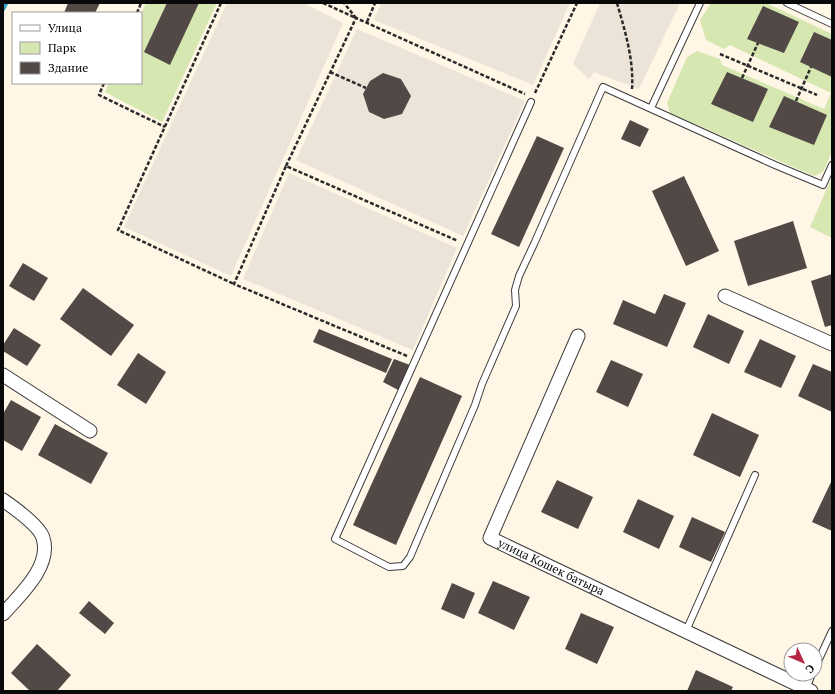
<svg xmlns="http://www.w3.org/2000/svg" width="835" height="694" font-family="'PT Serif',serif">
<rect width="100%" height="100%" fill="#fff6e6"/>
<!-- green -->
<g fill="#d6e7b2">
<path d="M146 3H217L162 122 105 92 109 83H141V14Z"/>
<path d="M711 3H766L832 34V152L823 172 814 176 670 113 667 103 687 57 697 51 720 59 722 65 824 109 831 93 730 45 724 49 706 40 700 20Z"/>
<path d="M832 177V238L810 227Z"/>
</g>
<!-- plaza -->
<g fill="#ece4d8">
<path d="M227 3H303L343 23 231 276 124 227Z"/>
<path d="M381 3H570L533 85 374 20Z"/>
<path d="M600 3H680L639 89 594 72 589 79 573 64Z"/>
<path d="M357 29 525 101 463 236 296 160Z"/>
<path d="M289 173 457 248 413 350 243 279Z"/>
</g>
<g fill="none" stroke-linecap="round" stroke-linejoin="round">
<!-- stream -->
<path stroke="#35a5ca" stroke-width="4.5" d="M3 9 6 3"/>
</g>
<!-- building -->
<g fill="#524946">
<path d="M68 3H100L95 13H64Z"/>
<path d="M167 3H199L170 65 144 52Z"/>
<path d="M763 6 799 22 784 53 747 39Z"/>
<path d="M814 32 832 40V77L800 62Z"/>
<path d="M727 72 768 89 753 122 711 104Z"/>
<path d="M383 73 401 79 411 96 402 114 384 119 369 112 363 94 370 81Z"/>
<path d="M784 96 827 115 814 145 769 127Z"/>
<path d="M630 120 649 129 640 147 621 139Z"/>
<path d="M537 136 564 148 519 247 491 234Z"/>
<path d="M684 176 719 251 686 266 652 191Z"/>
<path d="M793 221 807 268 748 286 734 241Z"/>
<path d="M23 263 48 278 34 301 9 286Z"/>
<path d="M832 274V325L825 327 811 281Z"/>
<path d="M83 288 134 325 111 356 60 319Z"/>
<path d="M664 294 686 303 667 347 613 324 623 300 655 314Z"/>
<path d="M708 314 744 331 729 364 693 347Z"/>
<path d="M14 328 41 345 27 366 3 351V345Z"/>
<path d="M319 329 392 359 386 373 313 342Z"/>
<path d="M760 339 796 356 781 388 744 372Z"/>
<path d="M138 353 166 372 146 404 117 385Z"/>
<path d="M394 359 410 365 400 391 383 382Z"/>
<path d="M611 360 643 374 628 407 596 392Z"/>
<path d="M813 364 832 372V412L798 396Z"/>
<path d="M420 377 462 396 396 545 353 525Z"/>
<path d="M11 400 41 417 22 451 3 440V414Z"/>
<path d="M712 413 759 435 740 477 693 455Z"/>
<path d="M55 424 108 453 91 484 38 455Z"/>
<path d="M557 480 593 497 578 529 541 512Z"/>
<path d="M832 480V531L812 522Z"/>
<path d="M638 499 674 516 659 549 623 532Z"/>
<path d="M692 517 725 532 711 562 679 547Z"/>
<path d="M493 581 530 597 514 630 478 613Z"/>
<path d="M452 583 475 593 464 619 441 609Z"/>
<path d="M89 601 114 623 105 634 79 613Z"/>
<path d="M581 613 614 627 597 664 565 649Z"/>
<path d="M37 644 71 675 57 691H30L11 673Z"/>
<path d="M696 670 733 687 731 691H687Z"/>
</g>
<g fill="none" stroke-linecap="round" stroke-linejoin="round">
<defs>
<g id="lane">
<path d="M787 3 832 24"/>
<path d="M531 102 335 539 389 567 403 566 410 557 475 405 482 384 516 306 515 290 519 276 534 244 603 87 775 165 823 185 832 165"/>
<path d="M651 108 700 3"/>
<path d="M686 631 755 475"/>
<path d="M815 668 832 631"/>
<path d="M806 689 812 674"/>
</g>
<g id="street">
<path d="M725 296 832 344"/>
<path id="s1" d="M578 336 490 538 811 691"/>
<path d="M3 375 90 431"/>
<path d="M3 500C13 507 40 526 43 538 52 566 20 595 3 614"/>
</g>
</defs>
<!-- lane casing -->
<use href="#lane" stroke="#3c3c3c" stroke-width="8"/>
<!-- street casing -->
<use href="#street" stroke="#3c3c3c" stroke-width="15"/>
<!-- path -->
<g stroke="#2b2b2b" stroke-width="2.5" stroke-dasharray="4 2" stroke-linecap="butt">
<path d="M221 3 118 230 234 284"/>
<path d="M323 3 356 18 344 3"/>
<path d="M617 3C625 31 634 60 632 89"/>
<path d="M137 13 141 3"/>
<path d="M367 22 375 3"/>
<path d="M720 54 817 95"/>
<path d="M330 72 366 88"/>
<path d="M742 78 758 43"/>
<path d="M104 83 99 95 165 127"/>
<path d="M535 93 577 3"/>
<path d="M796 101 811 67"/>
<path d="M286 166 356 18 525 94"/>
<path d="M407 356 234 284 286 166 458 241"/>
</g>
<!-- lane -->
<use href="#lane" stroke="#fff" stroke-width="6"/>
<!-- street -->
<use href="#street" stroke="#fff" stroke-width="13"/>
</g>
<g text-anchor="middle" stroke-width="4" stroke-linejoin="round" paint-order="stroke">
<!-- street labels -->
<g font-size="12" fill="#090909" stroke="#fff">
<text dy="4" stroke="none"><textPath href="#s1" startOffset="288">улица Кошек батыра</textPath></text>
</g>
</g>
<!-- border -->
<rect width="835" height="694" fill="none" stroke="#090909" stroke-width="8"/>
<!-- legend -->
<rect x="12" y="12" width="130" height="72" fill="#ffffff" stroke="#9d9d9d"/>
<rect x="20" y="25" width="20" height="6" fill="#ffffff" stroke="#9d9d9d"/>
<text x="48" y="32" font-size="12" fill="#090909">Улица</text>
<rect x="20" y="42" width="20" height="12" fill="#d6e7b2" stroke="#9d9d9d"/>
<text x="48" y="52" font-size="12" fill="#090909">Парк</text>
<rect x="20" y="62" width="20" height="12" fill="#524946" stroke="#9d9d9d"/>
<text x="48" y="72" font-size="12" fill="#090909">Здание</text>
<!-- north arrow -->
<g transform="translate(803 662) rotate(134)"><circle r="19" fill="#ffffff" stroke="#9d9d9d"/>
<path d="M0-3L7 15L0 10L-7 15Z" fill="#b52642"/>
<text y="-6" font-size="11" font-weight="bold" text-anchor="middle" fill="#090909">С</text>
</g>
</svg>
